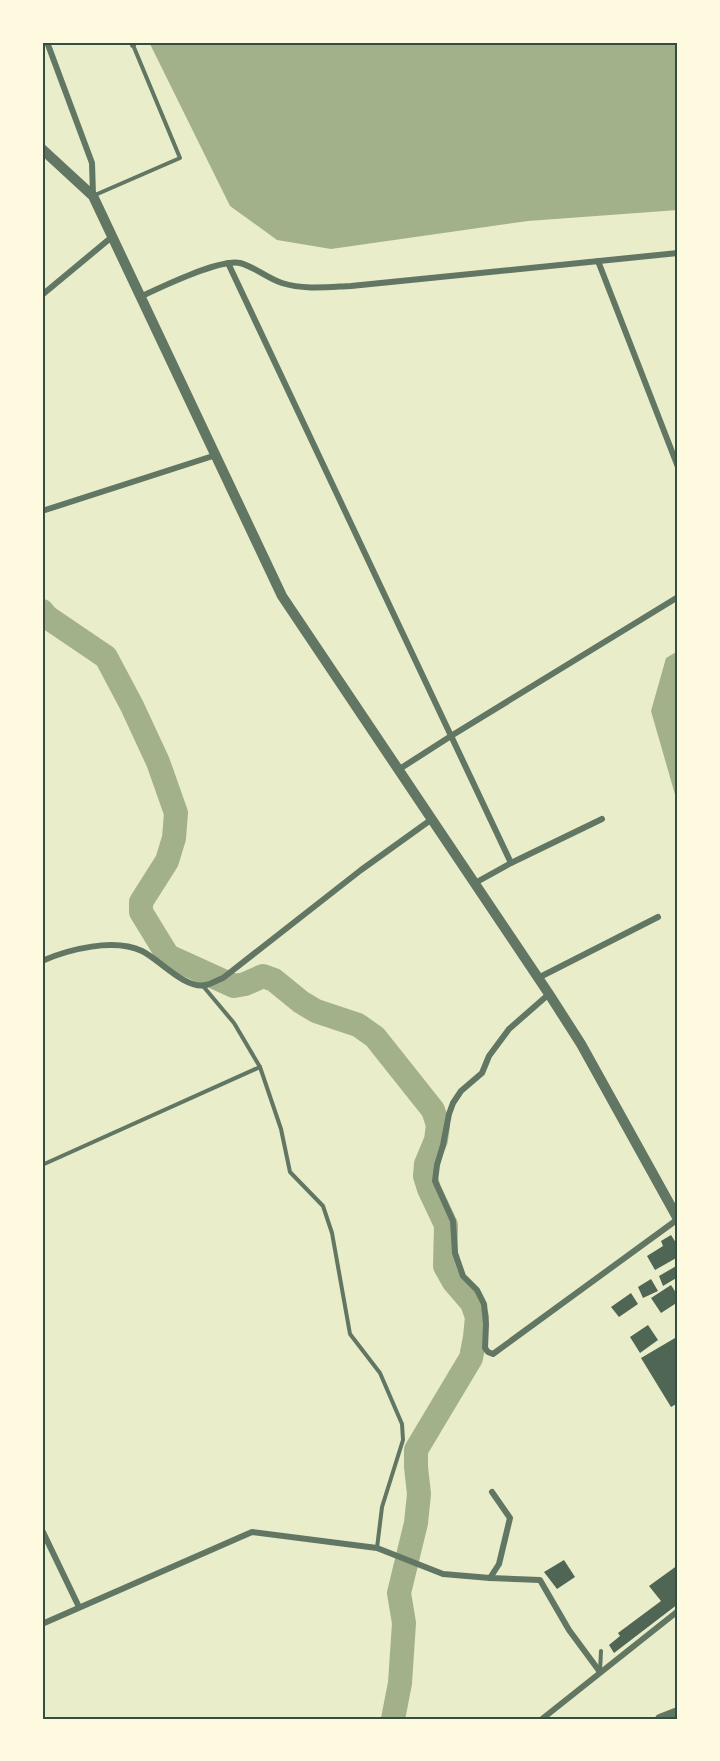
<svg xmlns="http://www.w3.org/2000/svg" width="720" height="1761" font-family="'Titillium Web',sans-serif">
<rect width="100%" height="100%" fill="#e9edc9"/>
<!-- water -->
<g fill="#a3b18a">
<path d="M149 42H678V210L528 221 331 249 277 240 230 206Z"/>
<path d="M678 651V805L651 711 666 658Z"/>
</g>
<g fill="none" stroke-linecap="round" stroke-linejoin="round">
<!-- river -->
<path stroke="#a3b18a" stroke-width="24" d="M42 611 47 617 106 657 132 706 158 762 176 813 174 838 167 861 141 902V912L168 956 234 986 245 984 263 976 274 980 301 1002 316 1011 358 1025 375 1037 433 1110 438 1125 436 1140 426 1164 425 1176 429 1189 446 1225 445 1266 454 1282 472 1303 477 1317 475 1337 471 1358 416 1450V1467L419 1494 416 1523 399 1593 404 1623 400 1683 393 1719"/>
</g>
<!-- building -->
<g fill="#4f6655">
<path d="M671 1235 678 1246V1257L655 1270 647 1256 663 1246 661 1241Z"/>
<path d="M678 1265V1277L663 1286 659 1276Z"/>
<path d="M651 1279 658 1291 643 1298 638 1287Z"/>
<path d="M671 1285 678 1296V1302L661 1313 651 1298Z"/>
<path d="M631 1293 638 1304 619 1317 611 1307Z"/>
<path d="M648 1325 658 1340 640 1353 630 1337Z"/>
<path d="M675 1338 678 1341V1403L671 1407 641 1358Z"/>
<path d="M564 1560 575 1577 557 1589 544 1572Z"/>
<path d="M678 1565V1604L614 1653 609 1645 620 1636 618 1633 661 1601 649 1586Z"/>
</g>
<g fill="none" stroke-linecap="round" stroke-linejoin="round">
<!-- service -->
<g stroke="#617663" stroke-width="4">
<path d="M95 195 180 158 133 45"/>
<path d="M203 986 234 1023 260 1067 281 1129 290 1172 323 1206 332 1233 350 1334 380 1373 402 1424 403 1440 382 1507 377 1548"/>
<path d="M42 1165 260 1067"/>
<path d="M677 1339 678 1338"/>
<path d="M600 1671 601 1651"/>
</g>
<!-- minor -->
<g stroke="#617663" stroke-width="6">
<path d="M47 42 92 163 93 195"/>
<path d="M133 45V42"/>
<path d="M598 261 678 467"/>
<path d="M228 263 511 863"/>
<path d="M42 295 113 236"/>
<path d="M140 297C161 287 219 259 240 263 255 267 267 278 282 283 304 290 328 287 351 286L678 253"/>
<path d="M42 511 216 455"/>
<path d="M398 770 451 736 678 597"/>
<path d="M475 883 511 863 602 819"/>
<path d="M42 961C69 949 114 938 142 951 159 959 185 990 206 985 212 984 217 980 223 978L361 870 432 819"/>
<path d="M538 978 658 917"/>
<path d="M549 994 509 1029 489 1056 482 1073 461 1091 453 1103 449 1114 443 1145 437 1165 435 1181 453 1221 455 1253 463 1276 477 1290 484 1304 486 1324 485 1348 488 1352 493 1354 678 1219"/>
<path d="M42 1530 79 1607"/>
<path d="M490 1578 499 1564 510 1518 492 1492"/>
<path d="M42 1624 252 1532 377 1548 443 1574 490 1578 540 1580 569 1630 600 1672"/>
<path d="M542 1719 678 1611"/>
</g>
<!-- tertiary -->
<g stroke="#617663" stroke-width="10">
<path d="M42 149 93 196 282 596 549 994 581 1044 678 1219"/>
<path d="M660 1719 678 1712"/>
</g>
</g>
<!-- border -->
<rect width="720" height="1761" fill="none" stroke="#fefae0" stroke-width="87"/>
<rect x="44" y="44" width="632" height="1674" fill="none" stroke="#344e41" stroke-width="2"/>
</svg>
